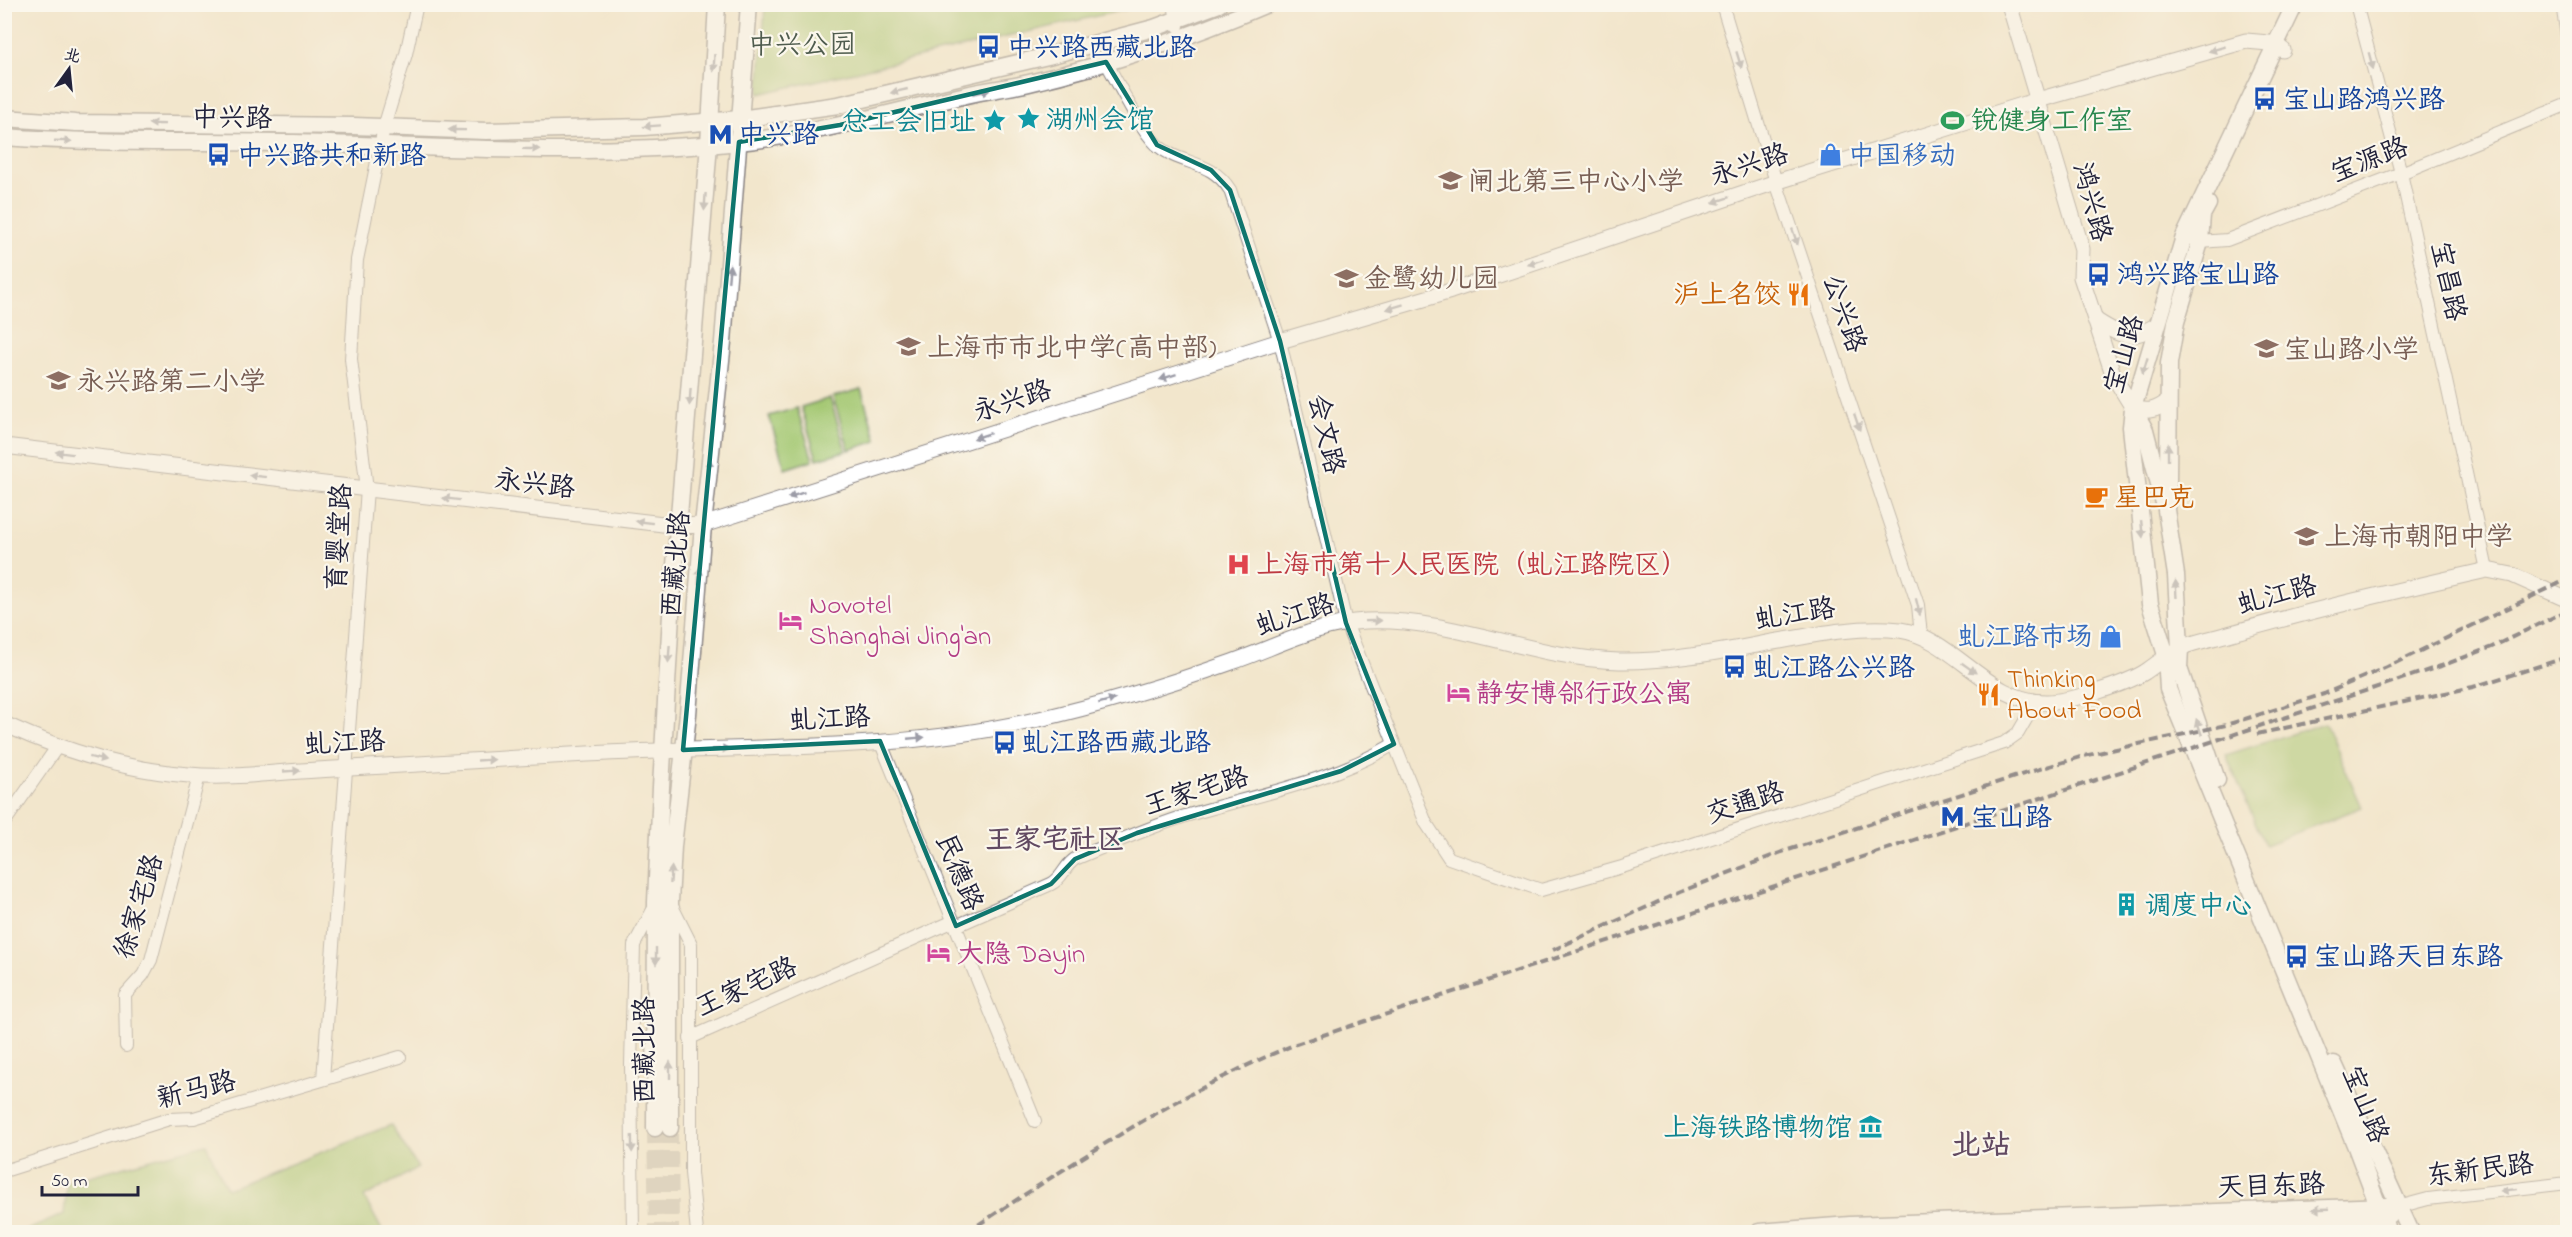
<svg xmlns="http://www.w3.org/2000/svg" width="2572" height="1237" font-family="'Indie Flower','LXGW WenKai TC',sans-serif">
<rect width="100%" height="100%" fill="#fbf7ec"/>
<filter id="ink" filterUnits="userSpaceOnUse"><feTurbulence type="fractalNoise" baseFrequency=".0167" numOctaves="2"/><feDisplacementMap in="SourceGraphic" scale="12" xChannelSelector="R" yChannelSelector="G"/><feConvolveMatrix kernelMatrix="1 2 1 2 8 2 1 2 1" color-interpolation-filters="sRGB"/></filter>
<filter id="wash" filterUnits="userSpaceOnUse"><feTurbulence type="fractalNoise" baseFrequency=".008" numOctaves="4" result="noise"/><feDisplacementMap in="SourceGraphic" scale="24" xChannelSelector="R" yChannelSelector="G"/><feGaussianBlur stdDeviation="1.35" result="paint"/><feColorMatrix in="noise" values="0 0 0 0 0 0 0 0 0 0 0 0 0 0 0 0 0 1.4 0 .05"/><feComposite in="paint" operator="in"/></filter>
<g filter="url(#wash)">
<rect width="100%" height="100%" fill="#f2e6cc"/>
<!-- green -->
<g fill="#a3c771" stroke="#627456" stroke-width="1.5">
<path d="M765 5V4L1145 5 759 94Z"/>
<path d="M861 389 877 441 849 450 833 397Z"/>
<path d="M830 398 846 451 817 459 801 407Z"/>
<path d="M797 408 813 460 785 469 769 416Z"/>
<path d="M2325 723 2362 807 2265 845 2226 755Z"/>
<path d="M391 1125 418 1168 364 1197 383 1232H23L64 1214 67 1182 206 1144 227 1189Z"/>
</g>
</g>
<g filter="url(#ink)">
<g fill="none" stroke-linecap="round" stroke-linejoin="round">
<!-- secondary-tunnel -->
<g stroke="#c8bfaf" stroke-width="16" stroke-dasharray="16 8" stroke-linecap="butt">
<path d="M655 1128 657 1232"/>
<path d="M670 1128 671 1232"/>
</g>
<defs>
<g id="minor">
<path d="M1174 4 1178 26"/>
<path d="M1722 4 1776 182 1918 605 1921 636"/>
<path d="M2356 4 2401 173 2487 570"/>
<path d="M2562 4 2568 43"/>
<path d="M1106 62C1118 83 1141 130 1157 145 1181 166 1211 159 1230 190L1280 341 1346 623 1426 823 1449 858 1541 890 1622 867 2004 743 2018 733 2036 702"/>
<path d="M2194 240 2200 242 2227 240 2401 173 2568 104"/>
<path d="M880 741 1035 1121"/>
<path d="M4 823 57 747"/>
<path d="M672 906 691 944V1173L697 1232"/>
<path d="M956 926 1051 884C1063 878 1064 866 1075 859 1110 844 1145 829 1182 817 1254 795 1329 783 1394 744"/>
<path d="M690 1038 954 921"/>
<path d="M126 1046 125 995 143 975 151 960 199 776"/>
<path d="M323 1079 367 489 351 359 357 260 384 127 406 54 417 4"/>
<path d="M4 1171 169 1119 194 1118 400 1057"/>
<path d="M2398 1207 2428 1199 2568 1183"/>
<path d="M633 1232 631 1065 634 945 655 906"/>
</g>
<g id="tertiary">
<path d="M2009 4 2082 249 2081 277 2114 377 2133 408C2148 412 2156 411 2168 401"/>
<path d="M2097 321C2122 337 2130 341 2157 325"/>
<path d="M4 446 680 526 703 525 1280 341 1451 291 1776 182 2038 100 2246 41 2269 43 2283 50"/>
<path d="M4 724C63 751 124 770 189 775 231 779 275 772 317 770 407 765 497 759 587 754 735 745 889 754 1035 720 1101 705 1167 685 1232 662 1276 647 1319 623 1366 621 1453 617 1533 659 1619 661 1674 662 1731 649 1785 640 1823 633 1861 626 1900 630 1953 637 1988 703 2047 702 2070 702 2126 684 2145 672 2160 662 2171 651 2188 645 2200 641 2213 638 2225 635 2312 610 2399 590 2487 570L2512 575 2568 600"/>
</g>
<g id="secondary">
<path d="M2295 4 2184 237 2133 408 2131 427 2150 604 2166 655 2168 689 2356 1147 2388 1232"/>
<path d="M4 118 76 123 354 126 486 131 644 127 740 119 838 105 1048 56 1154 28 1219 4"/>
<path d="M4 137C101 144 198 141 294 143 442 147 591 157 738 142 816 134 890 113 966 95 986 90 1008 88 1029 83 1110 64 1190 37 1267 4"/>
<path d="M2208 204 2202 215 2200 242 2176 322 2169 363 2168 484 2166 510 2176 575 2180 648 2179 668 2217 780"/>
<path d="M2133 408 2145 430 2164 503"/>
<path d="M2334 1064 2411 1232"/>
<path d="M655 1128 656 902 661 787 671 615 709 144 717 4"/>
<path d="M670 1128V902L673 846 688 714 703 525 723 342 749 4"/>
<path d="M1759 1232 1850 1225 2387 1206"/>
<path d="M2017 1232 2349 1222 2383 1219 2391 1213"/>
</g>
</defs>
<!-- minor casing -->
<use href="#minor" stroke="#8a8484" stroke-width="14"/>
<!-- tertiary casing -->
<use href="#tertiary" stroke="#8a8484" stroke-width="17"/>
<!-- secondary casing -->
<use href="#secondary" stroke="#8a8484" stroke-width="19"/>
<!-- minor -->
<use href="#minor" stroke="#fff" stroke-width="12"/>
<!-- tertiary -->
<use href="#tertiary" stroke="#fff" stroke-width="15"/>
<!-- secondary -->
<use href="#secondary" stroke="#fff" stroke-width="16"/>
<!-- rail -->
<g stroke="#22223b" stroke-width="4" stroke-dasharray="9 4.5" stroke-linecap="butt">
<path d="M2257 734 2473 687 2568 657"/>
<path d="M1553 950 1680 892 1782 852 2033 771 2084 756 2226 725 2324 694 2387 667 2568 579"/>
<path d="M967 1232C1074 1163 1178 1092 1296 1044L2441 666 2492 647 2568 610"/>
</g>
</g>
<!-- one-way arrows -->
<defs><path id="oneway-solid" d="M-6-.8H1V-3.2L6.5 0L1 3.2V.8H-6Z" transform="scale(1.5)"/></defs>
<g fill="#9c9ca7">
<use href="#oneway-solid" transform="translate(2217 49) rotate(164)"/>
<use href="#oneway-solid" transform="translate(1739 60) rotate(73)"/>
<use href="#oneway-solid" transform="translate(2371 61) rotate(75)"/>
<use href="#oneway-solid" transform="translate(714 63) rotate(93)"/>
<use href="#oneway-solid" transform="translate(899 91) rotate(167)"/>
<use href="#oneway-solid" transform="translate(981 92) rotate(-11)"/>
<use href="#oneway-solid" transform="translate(157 124) rotate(-179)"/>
<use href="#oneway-solid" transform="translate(652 126) rotate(176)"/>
<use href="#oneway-solid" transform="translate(457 130) rotate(-179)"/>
<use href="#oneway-solid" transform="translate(63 141) rotate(2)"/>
<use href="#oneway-solid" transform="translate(531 149) rotate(1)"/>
<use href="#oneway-solid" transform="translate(1721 200) rotate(161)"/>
<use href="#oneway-solid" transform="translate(705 202) rotate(94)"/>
<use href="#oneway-solid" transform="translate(1795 237) rotate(71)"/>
<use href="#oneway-solid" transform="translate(1536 262) rotate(161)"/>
<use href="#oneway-solid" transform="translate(729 273) rotate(-85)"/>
<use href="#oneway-solid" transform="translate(1395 307) rotate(163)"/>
<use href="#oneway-solid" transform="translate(2145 366) rotate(107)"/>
<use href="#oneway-solid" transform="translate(1168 377) rotate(162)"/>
<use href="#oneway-solid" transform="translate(690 397) rotate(94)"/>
<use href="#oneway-solid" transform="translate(1857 422) rotate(71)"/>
<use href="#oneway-solid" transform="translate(982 436) rotate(162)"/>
<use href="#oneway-solid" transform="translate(2168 452) rotate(-90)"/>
<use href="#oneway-solid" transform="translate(64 453) rotate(-173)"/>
<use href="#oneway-solid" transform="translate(709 467) rotate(-84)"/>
<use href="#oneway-solid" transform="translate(257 476) rotate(-173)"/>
<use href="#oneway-solid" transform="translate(796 495) rotate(162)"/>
<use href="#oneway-solid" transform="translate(451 499) rotate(-173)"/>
<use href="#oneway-solid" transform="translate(644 522) rotate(-173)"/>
<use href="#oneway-solid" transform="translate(2142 529) rotate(84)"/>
<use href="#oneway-solid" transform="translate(699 576) rotate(-86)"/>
<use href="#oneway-solid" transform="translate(2176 589) rotate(-93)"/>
<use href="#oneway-solid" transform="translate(1918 607) rotate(76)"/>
<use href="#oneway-solid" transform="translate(1373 621) rotate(-1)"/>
<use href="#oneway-solid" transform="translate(669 654) rotate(94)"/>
<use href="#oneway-solid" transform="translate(1969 668) rotate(35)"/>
<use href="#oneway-solid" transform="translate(1107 701) rotate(-15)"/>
<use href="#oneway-solid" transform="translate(2199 727) rotate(-109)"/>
<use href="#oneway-solid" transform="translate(916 738) rotate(-5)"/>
<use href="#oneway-solid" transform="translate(721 749) rotate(-2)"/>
<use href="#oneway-solid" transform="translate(98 759) rotate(14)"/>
<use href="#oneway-solid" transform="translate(486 760) rotate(-3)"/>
<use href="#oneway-solid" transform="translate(292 771) rotate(-3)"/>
<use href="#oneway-solid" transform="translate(671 875) rotate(-86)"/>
<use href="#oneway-solid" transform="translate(656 956) rotate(90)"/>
<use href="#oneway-solid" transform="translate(670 1070) rotate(-90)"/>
<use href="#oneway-solid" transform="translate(632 1144) rotate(89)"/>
<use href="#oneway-solid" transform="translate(2509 1190) rotate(174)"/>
<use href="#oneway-solid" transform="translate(2321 1209) rotate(178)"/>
</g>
</g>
<!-- marked area -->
<path d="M0 0H2572V1237H0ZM1106 62 1157 145 1211 170 1230 190 1280 341 1346 623 1394 744 1341 771 1137 833 1075 859 1051 884 956 926 880 741 683 750 739 142 840 125Z" fill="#f2e6cc" fill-opacity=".55" fill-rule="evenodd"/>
<path fill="none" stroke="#0f766e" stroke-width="4.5" stroke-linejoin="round" d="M1106 62 1157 145 1211 170 1230 190 1280 341 1346 623 1394 744 1341 771 1137 833 1075 859 1051 884 956 926 880 741 683 750 739 142 840 125Z"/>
<!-- icons -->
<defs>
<symbol id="bus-bare" viewBox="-9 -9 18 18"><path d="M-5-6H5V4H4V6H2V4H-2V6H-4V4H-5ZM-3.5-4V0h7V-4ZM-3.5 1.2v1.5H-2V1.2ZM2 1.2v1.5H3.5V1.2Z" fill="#1a4fb4" stroke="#fbf7ec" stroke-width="2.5" paint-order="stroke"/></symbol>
<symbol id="sight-bare" viewBox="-9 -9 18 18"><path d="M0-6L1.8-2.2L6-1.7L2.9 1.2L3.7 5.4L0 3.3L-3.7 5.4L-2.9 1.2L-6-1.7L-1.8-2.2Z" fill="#0f9aa8" stroke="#fbf7ec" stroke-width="2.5" paint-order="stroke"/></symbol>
<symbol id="stadium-bare" viewBox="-9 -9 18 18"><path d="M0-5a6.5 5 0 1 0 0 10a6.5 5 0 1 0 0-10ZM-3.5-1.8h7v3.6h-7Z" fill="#2e9e5b" stroke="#fbf7ec" stroke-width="2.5" paint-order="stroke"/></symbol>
<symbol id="metro-bare" viewBox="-9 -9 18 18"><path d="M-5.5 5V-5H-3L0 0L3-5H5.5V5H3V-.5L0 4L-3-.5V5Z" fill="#1a4fb4" stroke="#fbf7ec" stroke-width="2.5" paint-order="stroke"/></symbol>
<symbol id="shop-bare" viewBox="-9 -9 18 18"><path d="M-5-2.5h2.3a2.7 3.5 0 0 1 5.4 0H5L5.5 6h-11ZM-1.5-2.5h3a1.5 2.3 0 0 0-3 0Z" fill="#3f7fe0" stroke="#fbf7ec" stroke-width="2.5" paint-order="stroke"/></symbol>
<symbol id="school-bare" viewBox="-9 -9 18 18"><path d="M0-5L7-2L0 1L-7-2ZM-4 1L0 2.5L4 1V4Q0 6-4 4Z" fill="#8d6e63" stroke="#fbf7ec" stroke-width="2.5" paint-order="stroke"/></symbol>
<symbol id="restaurant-bare" viewBox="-9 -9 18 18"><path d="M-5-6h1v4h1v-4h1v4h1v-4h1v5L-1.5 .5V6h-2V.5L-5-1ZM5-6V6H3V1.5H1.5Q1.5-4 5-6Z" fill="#e8710a" stroke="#fbf7ec" stroke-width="2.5" paint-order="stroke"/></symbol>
<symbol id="cafe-bare" viewBox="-9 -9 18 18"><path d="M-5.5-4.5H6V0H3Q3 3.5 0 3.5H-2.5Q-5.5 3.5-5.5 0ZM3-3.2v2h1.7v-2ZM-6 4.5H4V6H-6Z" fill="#e8710a" stroke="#fbf7ec" stroke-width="2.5" paint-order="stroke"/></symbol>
<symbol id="hospital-bare" viewBox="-9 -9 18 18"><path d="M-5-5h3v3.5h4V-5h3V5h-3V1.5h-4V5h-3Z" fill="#e0444e" stroke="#fbf7ec" stroke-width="2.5" paint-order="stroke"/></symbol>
<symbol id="hotel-bare" viewBox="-9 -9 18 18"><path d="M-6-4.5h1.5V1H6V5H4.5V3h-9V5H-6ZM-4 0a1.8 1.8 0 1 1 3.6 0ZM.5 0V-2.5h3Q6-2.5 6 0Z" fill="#d1479c" stroke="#fbf7ec" stroke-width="2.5" paint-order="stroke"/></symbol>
<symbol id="building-bare" viewBox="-9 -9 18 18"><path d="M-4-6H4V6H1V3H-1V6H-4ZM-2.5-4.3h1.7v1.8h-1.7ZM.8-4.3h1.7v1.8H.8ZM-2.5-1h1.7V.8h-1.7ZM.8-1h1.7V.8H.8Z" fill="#0f9aa8" stroke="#fbf7ec" stroke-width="2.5" paint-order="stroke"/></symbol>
<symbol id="museum-bare" viewBox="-9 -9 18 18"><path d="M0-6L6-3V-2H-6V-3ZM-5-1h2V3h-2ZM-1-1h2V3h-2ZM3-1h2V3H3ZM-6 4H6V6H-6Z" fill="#0f9aa8" stroke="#fbf7ec" stroke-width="2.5" paint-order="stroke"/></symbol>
</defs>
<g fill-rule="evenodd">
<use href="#bus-bare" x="972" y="30" width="33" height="33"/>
<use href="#bus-bare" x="2248" y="82" width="33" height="33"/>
<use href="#sight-bare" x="1012" y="102" width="33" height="33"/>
<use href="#stadium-bare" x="1936" y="104" width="33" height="33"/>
<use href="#sight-bare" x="978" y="104" width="33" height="33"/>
<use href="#metro-bare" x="704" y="118" width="33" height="33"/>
<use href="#bus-bare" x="202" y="138" width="33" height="33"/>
<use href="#shop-bare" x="1814" y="138" width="33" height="33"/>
<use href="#school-bare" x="1434" y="164" width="33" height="33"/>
<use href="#bus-bare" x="2082" y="258" width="33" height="33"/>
<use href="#school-bare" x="1330" y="262" width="33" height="33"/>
<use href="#restaurant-bare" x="1782" y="278" width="33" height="33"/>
<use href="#school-bare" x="892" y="330" width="33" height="33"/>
<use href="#school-bare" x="2250" y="332" width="33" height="33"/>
<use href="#school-bare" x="42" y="364" width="33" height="33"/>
<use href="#cafe-bare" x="2080" y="480" width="33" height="33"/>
<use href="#school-bare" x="2290" y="520" width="33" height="33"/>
<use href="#hospital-bare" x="1222" y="548" width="33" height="33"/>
<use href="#hotel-bare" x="774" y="604" width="33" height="33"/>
<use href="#shop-bare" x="2094" y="620" width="33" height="33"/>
<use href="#bus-bare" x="1718" y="650" width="33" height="33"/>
<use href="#hotel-bare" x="1442" y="676" width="33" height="33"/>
<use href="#restaurant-bare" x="1972" y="678" width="33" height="33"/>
<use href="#bus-bare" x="988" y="726" width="33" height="33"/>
<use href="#metro-bare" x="1936" y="800" width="33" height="33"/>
<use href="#building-bare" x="2110" y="888" width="33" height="33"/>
<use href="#hotel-bare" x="922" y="936" width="33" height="33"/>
<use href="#bus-bare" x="2280" y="940" width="33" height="33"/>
<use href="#museum-bare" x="1854" y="1110" width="33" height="33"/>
</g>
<g text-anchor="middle" stroke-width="4.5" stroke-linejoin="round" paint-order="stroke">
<!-- park labels -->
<g font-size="27" fill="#4f5c4e" stroke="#fbf7ec">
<text x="802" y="53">中兴公园</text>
</g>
<!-- transit labels -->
<g font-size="27" fill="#164399" stroke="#fbf7ec" text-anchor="start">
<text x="1007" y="56">中兴路西藏北路</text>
<text x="2283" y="108">宝山路鸿兴路</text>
<text x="738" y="143">中兴路</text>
<text x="237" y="164">中兴路共和新路</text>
<text x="2117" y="283">鸿兴路宝山路</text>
<text x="1753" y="676">虬江路公兴路</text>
<text x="1022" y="751">虬江路西藏北路</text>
<text x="1971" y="826">宝山路</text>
<text x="2314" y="965">宝山路天目东路</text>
</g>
<!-- street labels -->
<g font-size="27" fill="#22223b" stroke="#fbf7ec">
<text transform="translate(232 117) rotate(1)" y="9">中兴路</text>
<text transform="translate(2369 159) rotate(-21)" y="9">宝源路</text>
<text transform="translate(1749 164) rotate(-18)" y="9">永兴路</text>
<text transform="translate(2093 202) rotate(75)" y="9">鸿兴路</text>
<text transform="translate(2449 281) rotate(78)" y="9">宝昌路</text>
<text transform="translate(1845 313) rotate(71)" y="9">公兴路</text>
<text transform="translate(2123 354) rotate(-74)" y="9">宝山路</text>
<text transform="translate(1012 400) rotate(-18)" y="9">永兴路</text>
<text transform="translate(1327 434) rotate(77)" y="9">会文路</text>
<text transform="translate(535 483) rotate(7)" y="9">永兴路</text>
<text transform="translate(338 537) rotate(-87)" y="9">育婴堂路</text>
<text transform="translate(675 564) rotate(-85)" y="9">西藏北路</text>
<text transform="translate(2277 594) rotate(-15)" y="9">虬江路</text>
<text transform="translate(1795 613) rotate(-9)" y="9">虬江路</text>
<text transform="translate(1295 614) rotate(-18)" y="9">虬江路</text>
<text transform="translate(830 718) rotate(-3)" y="9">虬江路</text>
<text transform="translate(345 742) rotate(-3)" y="9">虬江路</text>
<text transform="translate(1196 790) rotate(-17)" y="9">王家宅路</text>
<text transform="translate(1745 802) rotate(-18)" y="9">交通路</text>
<text transform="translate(960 872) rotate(67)" y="9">民德路</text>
<text transform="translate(138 906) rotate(-73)" y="9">徐家宅路</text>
<text transform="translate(746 986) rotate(-24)" y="9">王家宅路</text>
<text transform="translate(644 1050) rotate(-90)" y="9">西藏北路</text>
<text transform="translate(196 1089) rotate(-14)" y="9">新马路</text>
<text transform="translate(2366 1104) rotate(68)" y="9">宝山路</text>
<text transform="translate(2480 1169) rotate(-7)" y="9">东新民路</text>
<text transform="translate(2271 1185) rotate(-2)" y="9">天目东路</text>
</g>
<!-- culture labels -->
<g font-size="27" fill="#0d838f" stroke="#fbf7ec" text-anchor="start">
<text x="1046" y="128">湖州会馆</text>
<text x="976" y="130" text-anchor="end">总工会旧址</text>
<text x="2144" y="914">调度中心</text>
<text x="1852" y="1136" text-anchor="end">上海铁路博物馆</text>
</g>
<!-- leisure labels -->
<g font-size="27" fill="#27864d" stroke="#fbf7ec" text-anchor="start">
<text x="1971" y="129">锐健身工作室</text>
</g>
<!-- shop labels -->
<g font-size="27" fill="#366cbe" stroke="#fbf7ec" text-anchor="start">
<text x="1848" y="164">中国移动</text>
<text x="2093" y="645" text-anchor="end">虬江路市场</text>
</g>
<!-- education labels -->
<g font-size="27" fill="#785e54" stroke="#fbf7ec" text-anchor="start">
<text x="1468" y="190">闸北第三中心小学</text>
<text x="1364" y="287">金鹭幼儿园</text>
<text x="927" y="356">上海市市北中学(高中部)</text>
<text x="2284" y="358">宝山路小学</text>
<text x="77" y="390">永兴路第二小学</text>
<text x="2324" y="545">上海市朝阳中学</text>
</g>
<!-- food labels -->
<g font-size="27" fill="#c56008" stroke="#fbf7ec" text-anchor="start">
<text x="1781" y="303" text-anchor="end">沪上名饺</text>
<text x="2114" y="506">星巴克</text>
<text x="2007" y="687">Thinking<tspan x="2007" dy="31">About Food</tspan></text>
</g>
<!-- health labels -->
<g font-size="27" fill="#be3a42" stroke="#fbf7ec" text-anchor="start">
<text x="1256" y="573">上海市第十人民医院（虬江路院区）</text>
</g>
<!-- hotel labels -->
<g font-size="27" fill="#b23c85" stroke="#fbf7ec" text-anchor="start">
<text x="809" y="613">Novotel<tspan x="809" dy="31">Shanghai Jing'an</tspan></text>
<text x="1476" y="702">静安博邻行政公寓</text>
<text x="957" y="962">大隐 Dayin</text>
</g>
<!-- neighbourhood labels -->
<g font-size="28" font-weight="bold" fill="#624a62" stroke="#fbf7ec">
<text x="1055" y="848">王家宅社区</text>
</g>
<!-- quarter labels -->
<g font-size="30" font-weight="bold" fill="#624a62" stroke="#fbf7ec">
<text x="1981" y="1154">北站</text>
</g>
</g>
<!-- margin -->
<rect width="2572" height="1237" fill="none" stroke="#fbf7ec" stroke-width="24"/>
<!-- north arrow -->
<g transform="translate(69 69) rotate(15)" stroke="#fbf7ec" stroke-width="4.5" paint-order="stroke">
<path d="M0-4.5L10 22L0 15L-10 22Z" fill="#22223b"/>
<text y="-9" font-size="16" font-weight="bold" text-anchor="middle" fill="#22223b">北</text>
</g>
<!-- scale -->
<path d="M42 1186v9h96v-9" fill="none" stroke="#22223b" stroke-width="3"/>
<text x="51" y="1186" font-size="18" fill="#22223b" stroke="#fbf7ec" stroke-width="4.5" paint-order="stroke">50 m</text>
</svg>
